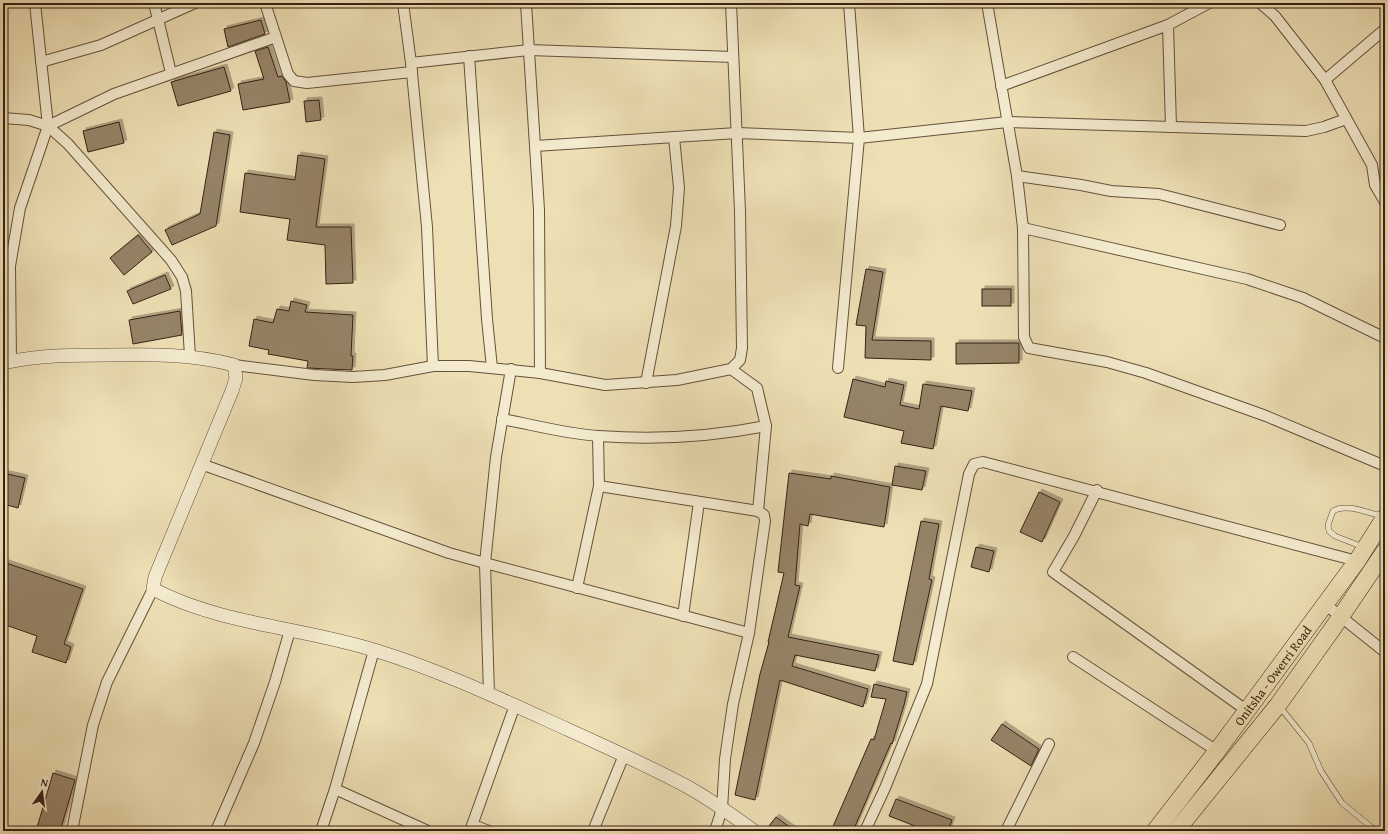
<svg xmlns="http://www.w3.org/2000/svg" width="1388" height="834" font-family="'Gentium Book Plus',serif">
<defs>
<filter id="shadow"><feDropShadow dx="3" dy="-3" stdDeviation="0" flood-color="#0004"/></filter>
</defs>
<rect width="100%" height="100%" fill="#eee0b5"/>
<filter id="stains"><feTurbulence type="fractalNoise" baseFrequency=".005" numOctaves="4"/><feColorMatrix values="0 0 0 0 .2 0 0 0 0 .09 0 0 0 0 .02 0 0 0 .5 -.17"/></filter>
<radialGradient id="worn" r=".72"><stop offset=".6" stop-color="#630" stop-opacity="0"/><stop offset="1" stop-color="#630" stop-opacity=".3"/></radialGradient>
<!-- building -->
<g fill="#968468" stroke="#372114" filter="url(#shadow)">
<path d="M261 20 265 34 228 47 224 29Z"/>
<path d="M268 47 278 77 282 76 286 82 290 102 243 110 238 84 264 79 255 51Z"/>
<path d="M224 67 231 91 178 106 171 82Z"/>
<path d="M319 100 321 120 306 122 304 101Z"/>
<path d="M119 122 124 143 88 152 83 131Z"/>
<path d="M214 132 230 135 216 226 172 245 165 230 200 214Z"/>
<path d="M298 155 325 159 316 227H351L353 283 326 284 325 245 287 240 290 219 240 212 245 173 295 180Z"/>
<path d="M138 235 152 252 124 275 110 258Z"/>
<path d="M866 269 883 272 872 340 931 341V360L865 358 866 326 856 325Z"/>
<path d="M165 275 171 289 133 304 127 291Z"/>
<rect x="982" y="289" width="29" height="17"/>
<path d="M291 301 307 305 305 312 353 315 351 356H353L352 370 307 368 308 361 268 354 269 350 249 346 254 319 273 323 277 309 289 311Z"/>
<path d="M180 311 182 335 133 344 129 320Z"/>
<path d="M956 343H1019V363L956 364Z"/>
<path d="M853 379 885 387 886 381 904 385 900 405 919 409 923 384 972 391 968 411 941 406 933 449 901 443 904 431 844 417Z"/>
<path d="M895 466 926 471 922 490 892 485Z"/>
<path d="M3 473 25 478 18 508 3 504Z"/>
<path d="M789 473 831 479V476L890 487 884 527 810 514 808 526 800 524 795 585 800 586 788 637 879 655 875 671 795 655 792 666 868 689 863 707 780 680 755 800 735 795 760 674 769 642H768L784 573 778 572Z"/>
<path d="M1039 492 1060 502 1042 542 1020 532Z"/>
<path d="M921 521 939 524 929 579 932 580 913 665 893 661Z"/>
<path d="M976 547 994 551 989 572 971 567Z"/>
<path d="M3 562 83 589 64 644 71 647 66 663 32 652 37 636 3 624Z"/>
<path d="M874 684 907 692 904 705 892 744 891 743 853 831H831L871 739 874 740 886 699 871 697Z"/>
<path d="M1002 724 1039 749 1031 766 991 740Z"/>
<path d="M53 773 75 780 60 831H36Z"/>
<path d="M896 799 952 820 948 831H928L889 816Z"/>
<path d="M776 817 795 831H765Z"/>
</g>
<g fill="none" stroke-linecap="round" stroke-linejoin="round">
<defs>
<g id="service">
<path d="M1363 547 1335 536 1329 531 1328 525 1333 511C1346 503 1368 513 1382 516"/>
<path d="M1280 707 1309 743 1321 771 1342 803 1376 831"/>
</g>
<g id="minor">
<path d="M154 3 171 73"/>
<path d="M265 3 288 74 294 81 307 83 412 72"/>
<path d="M403 3 411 63 427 227 433 366"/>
<path d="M526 3 539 210 540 373"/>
<path d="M987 3 1017 176 1023 228 1024 337 1029 348 1107 362 1146 373 1266 416 1385 466"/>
<path d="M1260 3 1275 16 1325 80 1372 165 1375 185 1385 202"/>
<path d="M1168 25 1171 127"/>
<path d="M469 56 487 319 492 368"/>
<path d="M41 62 101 45 195 3"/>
<path d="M411 63 529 50 733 57"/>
<path d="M1325 80 1385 29"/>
<path d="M1001 86 1168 25 1209 3"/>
<path d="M3 118 29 120 48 126 68 144 171 260 182 277 186 291 190 356"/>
<path d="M48 126 114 94 276 37"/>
<path d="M535 146 737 133 859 138 1007 122 1306 131 1324 127 1346 119"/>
<path d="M1017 176 1081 185 1111 191 1159 194 1280 225"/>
<path d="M1023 228 1247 279 1303 298 1385 338"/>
<path d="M11 361 10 266 20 208 48 126 35 3"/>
<path d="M234 365 314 375 353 377 385 375 433 366H469L540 373 605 385 677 380 731 369 740 360 742 348 740 211 731 3"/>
<path d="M838 368 859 138 849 3"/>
<path d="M731 369 757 388 766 426 758 511"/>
<path d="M646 383 676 226 679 188 674 137"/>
<path d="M502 419C534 425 567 434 599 436 655 440 711 437 766 426"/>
<path d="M201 464 449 553 485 563 496 457 511 369"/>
<path d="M599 486 758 511 764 515 765 521 749 633 733 704 725 759 722 809 715 831"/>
<path d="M1097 490 1074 536 1053 572 1246 710"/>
<path d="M577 588 599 486 598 436"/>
<path d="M1325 604 1385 652"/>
<path d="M683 616 699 502"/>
<path d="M1073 657 1217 751"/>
<path d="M489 694 485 563 749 633"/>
<path d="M335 789 428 831"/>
<path d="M473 825 489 831"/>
<path d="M72 831 93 725 107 682 153 589"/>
<path d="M216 831 254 743 275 682 290 630"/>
<path d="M321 831 335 789 374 650"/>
<path d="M470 831 515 705"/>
<path d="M593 831 624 755"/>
<path d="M865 831 885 788 927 684 969 474 974 464 983 462 1357 561"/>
<path d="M1006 831 1049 744"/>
</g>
<path id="tertiary" d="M3 363C38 355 74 355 109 355 152 354 192 354 234 365L236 378 232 391 155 577 153 589C222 625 301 627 374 650 433 668 490 694 547 720 593 741 641 762 686 786 710 799 732 815 754 831"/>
<g id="trunk">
<path id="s1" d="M1155 831 1217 751 1357 561 1385 517"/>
<path d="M1176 831 1278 705 1333 628 1385 551"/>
</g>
</defs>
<!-- service casing -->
<use href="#service" stroke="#65513c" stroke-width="6"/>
<!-- minor casing -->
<use href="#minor" stroke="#65513c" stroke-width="12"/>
<!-- tertiary casing -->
<use href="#tertiary" stroke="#65513c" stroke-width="14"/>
<!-- trunk casing -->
<use href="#trunk" stroke="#372114" stroke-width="18"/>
<!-- service -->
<use href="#service" stroke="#f4ebcf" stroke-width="5"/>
<!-- minor -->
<use href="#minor" stroke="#f4ebcf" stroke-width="10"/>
<!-- tertiary -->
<use href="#tertiary" stroke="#f4ebcf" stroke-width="13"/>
<!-- trunk -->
<use href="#trunk" stroke="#eee0b5" stroke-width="17"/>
</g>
<g text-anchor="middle" stroke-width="4" stroke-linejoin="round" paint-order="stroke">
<!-- street labels -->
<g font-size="13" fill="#372114" stroke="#f4ebcf">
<text dy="5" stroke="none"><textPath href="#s1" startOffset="195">Onitsha - Owerri Road</textPath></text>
</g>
</g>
<!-- margin -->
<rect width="1388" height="834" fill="none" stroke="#eee0b5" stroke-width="16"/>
<rect x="4" y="4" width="1380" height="826" fill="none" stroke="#372114" stroke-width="2"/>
<rect x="8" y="8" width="1372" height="818" fill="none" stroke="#372114"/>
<!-- north arrow -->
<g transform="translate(42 792) rotate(14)" stroke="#f4ebcf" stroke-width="3" paint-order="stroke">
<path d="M0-3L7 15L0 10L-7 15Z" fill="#372114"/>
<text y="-6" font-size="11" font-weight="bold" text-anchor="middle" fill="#372114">N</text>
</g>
<rect width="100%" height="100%" filter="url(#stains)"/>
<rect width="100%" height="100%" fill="url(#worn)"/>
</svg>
